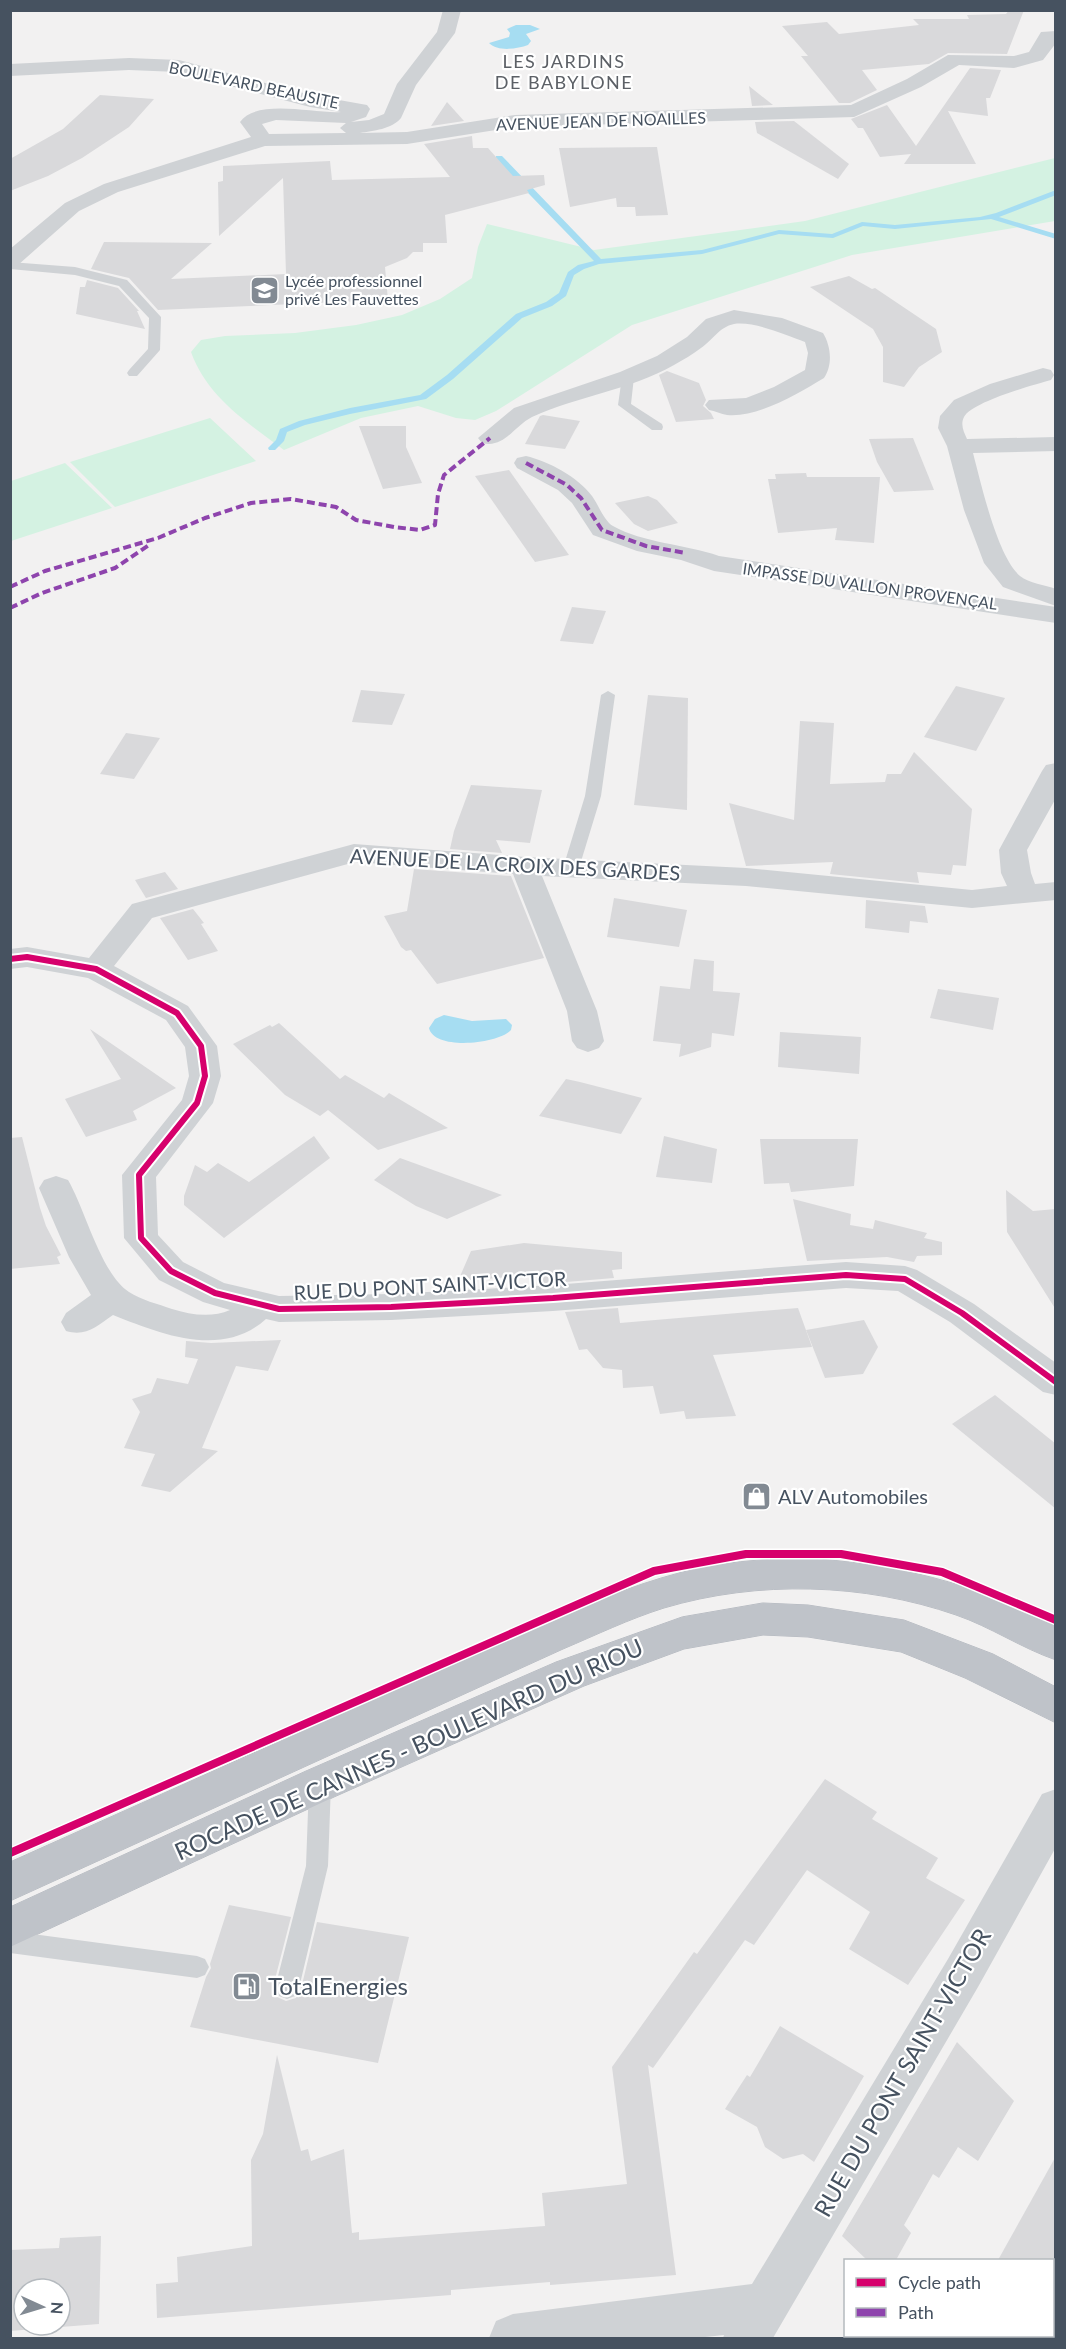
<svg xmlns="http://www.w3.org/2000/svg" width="1066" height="2349" font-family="Lato,sans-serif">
<rect width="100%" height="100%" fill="#f2f1f1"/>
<!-- green -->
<g fill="#d4f2e2">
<path d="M1055 158V221L852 255 632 325 496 411 475 420 456 418 418 406 361 418 284 450C248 423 207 397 191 352L201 340 225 336 295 333 356 325 402 315 440 299 472 278 478 247 487 224 594 250 805 221Z"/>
<path d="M210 418 256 461 115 507 70 462Z"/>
<path d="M65 463 112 508 11 541V481Z"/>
</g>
<!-- water -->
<g fill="#a6ddf2">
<path d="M530 25 540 29 526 34 531 41 528 45C517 49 498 52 489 43L509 37 510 33 507 29 516 25Z"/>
<path d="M444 1015 472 1021 506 1019 512 1025 511 1030C499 1044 434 1051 429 1028L435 1019Z"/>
</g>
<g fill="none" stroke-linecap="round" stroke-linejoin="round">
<!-- stream -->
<path fill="#a6ddf2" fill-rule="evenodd" d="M496 156H502L601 259 702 250 779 230 832 234 862 222 895 225 980 217 996 213 1056 190V195L999 217 1056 234V239L991 219 895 229 863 226 833 238 779 234 702 254 599 264 584 269 574 275 566 296 552 306 522 318 453 379 426 399 350 414 305 425 287 432 284 441 275 450H269L268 448 276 440 280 429 299 421 350 408 420 395 447 375 516 314 546 302 559 293 568 272 578 265 594 261 496 160Z"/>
</g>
<!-- building -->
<g fill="#d9d9db" fill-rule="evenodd">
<path d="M1009 10H1024L1007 54 948 53 929 64 862 70 877 90 850 103H839L801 56H808L782 26 827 22 839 34 919 25 913 19H969L967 15 1006 14Z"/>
<path d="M970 68 1001 70 990 98H986L988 116 948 111 976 164H904L911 154 880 157 863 128H858L851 119 887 105 916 146Z"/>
<path d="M749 86 773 105 752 106Z"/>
<path d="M100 95 154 99 129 127 82 158 48 176 10 191V159L63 129Z"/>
<path d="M447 102 464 121 431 126Z"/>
<path d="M794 121 849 164 838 179 757 133 755 122Z"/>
<path d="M472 136 473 148H488L513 176 544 175 545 185 527 190 529 193 445 215 447 243H423V252H413L407 258 385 267 388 300 158 310 129 278 91 269 104 242 212 243 171 279 286 274 283 178 219 236 218 182 223 181V166L330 161 332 180 450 177 424 144Z"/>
<path d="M657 147 668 215 636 216 635 207H617L616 198 570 207 559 148Z"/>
<path d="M849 276 872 289 875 288 936 329 942 352 919 367 904 387 883 382V347L873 329 810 287Z"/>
<path d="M87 280 118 288 139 311H137L145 329 76 314 80 287H85Z"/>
<path d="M667 371 699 383 706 400 703 406 711 413 714 419 676 422 659 375Z"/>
<path d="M543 415 580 421 565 449 525 444 540 416Z"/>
<path d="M359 426H406V447L422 483 383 489Z"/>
<path d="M913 438 934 490 894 492 877 462 869 439Z"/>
<path d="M509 470 569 555 535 562 475 476Z"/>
<path d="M806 473 807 477H880L874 543 835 540 837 528 778 533 768 479H776L775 474Z"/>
<path d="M648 496 657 500 678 523 648 531 634 524 615 503Z"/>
<path d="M572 607 606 611 593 644 560 641Z"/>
<path d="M956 686 1005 698 976 751 924 737Z"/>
<path d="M361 690 405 694 392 725 352 722Z"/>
<path d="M648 695 688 698 687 810 634 805Z"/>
<path d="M800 721 834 723 830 784 885 782 887 774H901L914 752 972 809 966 866 953 865 951 875 917 872 919 883 830 874 833 862 746 866 729 803 794 820Z"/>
<path d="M126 733 160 738 134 779 100 774Z"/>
<path d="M471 785 542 790 530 843 496 840 502 853 450 849 454 831Z"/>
<path d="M414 869 511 876 544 958 437 984 411 950 406 951 401 947 384 916 407 911Z"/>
<path d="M165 872 178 889 146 898 135 880Z"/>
<path d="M614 898 687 910 679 947 607 937Z"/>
<path d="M866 900 925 906 928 923 910 921 909 933 865 928Z"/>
<path d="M193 909 204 923 201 924 218 951 188 960 160 918Z"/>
<path d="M694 959 714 961 713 991 740 993 734 1036 712 1033 711 1047 679 1057 681 1044 653 1041 660 986 690 989Z"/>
<path d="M938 989 999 998 993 1030 930 1018Z"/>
<path d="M279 1023 340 1079 345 1075 384 1098 389 1093 448 1128 378 1150 328 1110 320 1116 285 1095 233 1044 270 1025 272 1027Z"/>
<path d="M90 1029 176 1088 133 1111 137 1120 86 1137 65 1099 121 1079Z"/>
<path d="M780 1032 861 1037 859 1074 778 1067Z"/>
<path d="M566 1079 580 1082 642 1098 621 1134 539 1116Z"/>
<path d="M314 1136 330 1158 224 1238 184 1205V1196L195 1165 207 1172 218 1163 249 1182Z"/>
<path d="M664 1136 717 1149 712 1183 656 1177Z"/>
<path d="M22 1137 40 1208 46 1226 61 1255 57 1257 60 1264 10 1269V1138Z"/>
<path d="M760 1139H858L854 1186 791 1192 789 1183 764 1184Z"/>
<path d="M400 1158 502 1195 447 1219 416 1206 374 1180Z"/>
<path d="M1006 1190 1033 1211 1056 1209V1310L1007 1232Z"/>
<path d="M793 1199 851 1214 850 1225 873 1229 875 1220 927 1233 924 1238 942 1242V1255L917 1256 914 1262 887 1257 807 1261Z"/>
<path d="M524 1243 622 1252V1269L612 1270 614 1278 554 1283H538L537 1275 458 1281 471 1251Z"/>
<path d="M618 1308 620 1323 798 1308 812 1347 713 1355 736 1416 686 1419 684 1411 660 1414 653 1386 623 1388 622 1370 603 1368 587 1349 579 1350 565 1312Z"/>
<path d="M864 1320 878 1347 863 1374 825 1378 806 1330Z"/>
<path d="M281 1340 268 1371 236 1366 202 1448 218 1451 170 1492 141 1486 155 1454 124 1448 140 1412 132 1399 151 1393 157 1378 188 1384 198 1359 185 1357 186 1341 211 1343Z"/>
<path d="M995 1395 1056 1444V1509L952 1424Z"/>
<path d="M825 1779 877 1812 872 1819 938 1858 926 1878 965 1900 908 1985 849 1949 870 1912 807 1870 754 1945 745 1940 653 2068 648 2065 676 2275 550 2285V2282L451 2290V2295L157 2318 156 2284 178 2282 177 2257 252 2246 251 2160 263 2134 277 2055 301 2151 308 2149 311 2161 344 2149 352 2233 359 2232V2240L545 2226 542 2193 627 2184 612 2067 694 1952 697 1954Z"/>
<path d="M229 1905 291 1917 273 1987 277 1997 286 2001 296 1998 301 1989 317 1922 409 1937 378 2063 190 2027 206 1977 211 1968 210 1964Z"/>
<path d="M780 2026 864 2076 814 2162 803 2154 783 2159 765 2147 757 2127 725 2109 747 2075 750 2077Z"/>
<path d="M957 2042 1014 2101 978 2161 958 2147 939 2178 933 2174 904 2225 911 2233 896 2260H867L842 2236Z"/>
<path d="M1056 2156V2260H998Z"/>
<path d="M101 2236 99 2324 10 2331V2250L59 2248 60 2238ZM24 2289H60V2325H24Z"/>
</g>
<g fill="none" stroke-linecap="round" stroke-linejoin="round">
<defs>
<g id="highway">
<path d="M803 1558C892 1563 976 1583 1056 1625V1660C1021 1648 991 1627 956 1615 864 1583 758 1580 664 1608 629 1619 596 1635 563 1649L10 1901V1862L535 1627C582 1607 629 1586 679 1573 720 1562 761 1559 803 1558Z"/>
<path d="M763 1603 808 1605 904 1620 993 1654 1056 1687V1723L965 1678 901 1652 808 1637 763 1635 684 1649 584 1686 334 1797 10 1947V1907L306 1771 556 1662 682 1617Z"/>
</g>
</defs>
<!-- highway casing -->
<use href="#highway" stroke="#b6bac1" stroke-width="1"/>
<!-- lane -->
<g fill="#cfd2d5" fill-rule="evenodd">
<path d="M10 262 75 267 127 280 161 317 160 350 137 376H129L127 373 129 370 148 349 149 318 119 286 75 275 10 269Z"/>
<path d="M628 373 634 377 631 404 662 424 663 427 662 430H652L618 405 622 377Z"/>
<path d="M608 691 615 695 601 796 579 868 571 873 563 868 585 796 601 695Z"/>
<path d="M320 1774 328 1777 331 1784 328 1866 299 1988 295 1996 287 1999 279 1996 275 1988 306 1866 309 1784 312 1777Z"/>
<path d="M10 1931 197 1956 205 1959 209 1967 205 1975 197 1978 10 1953Z"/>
</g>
<!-- street -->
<g fill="#cfd2d5" fill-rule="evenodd">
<path d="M443 10H461L455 33 416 85 401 118C392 129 373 131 360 133L407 132 515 115 851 105 907 79 948 55 1014 56 1029 52 1041 32 1056 31V43L1043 60 1014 68 959 65 921 87 854 117 515 127 407 144 265 146 118 192 79 211 18 265 10 266V249L65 203 104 184 251 137 240 122C257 98 315 114 341 112L310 107 178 72 129 70 10 76V64L129 58 179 60 311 95 367 105 370 109 366 117 351 122 369 120 384 114 397 84 437 32ZM276 120 346 123 340 128 346 133 269 134 262 124Z"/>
<path d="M734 310 782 318 823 333C831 346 833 365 824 378 799 393 758 418 727 415 721 414 715 411 709 410L705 405 709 400 746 398 774 387 805 370 808 353 805 342C786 335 754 321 734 324 719 327 713 340 701 348 693 354 683 360 674 365 630 390 578 396 532 417 514 426 504 449 482 443L478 438 514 408 620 372 657 356 687 337 706 319Z"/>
<path d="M1043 368 1051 370 1054 375 1051 380C1033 385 972 402 964 417 960 425 964 432 967 439L1056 437V451L973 453C981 483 997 556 1020 576 1029 583 1045 585 1056 589V606L1003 587 984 563 964 510 947 446 938 428 940 416 954 400 990 384Z"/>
<path d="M526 456C548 461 578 477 592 496 598 504 604 521 613 526 643 543 685 544 719 556L1056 607V623L714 571 681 560 637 551 593 535 572 503 558 490 517 468 514 463 517 458Z"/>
<path d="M1056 763V798L1027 850 1031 873 1035 884 1056 882V900L972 908 746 886 542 876 597 1011 604 1041 599 1048 588 1052 577 1048 572 1041 567 1011 513 874 355 862 152 918 114 966 188 1006 217 1046 221 1076 213 1103 156 1177 158 1235 183 1262 224 1283 279 1296 391 1294 553 1285 846 1262 905 1266 917 1270 974 1304 1056 1363V1395L1043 1392 950 1322 898 1291 846 1288 553 1311 391 1320 279 1322 266 1319C222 1359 161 1334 113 1315 97 1326 86 1337 66 1331L61 1322 66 1313 91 1295 69 1257 39 1188 44 1180 56 1176 68 1180C85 1209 101 1274 129 1292 141 1300 158 1304 172 1309 191 1315 212 1318 230 1310L203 1302 159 1280 124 1238 122 1175 182 1100 189 1076 185 1047 166 1020 88 978 27 967 10 969V949L27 947 89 958 132 904 354 844 525 857 746 868 972 890 1007 886 1001 873 999 850 1042 771 1046 765Z"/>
<path d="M1056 1789V1847L978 1987 773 2338H723L724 2335 696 2338H489L496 2321 513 2314 752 2284 948 1959 1042 1794Z"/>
</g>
<!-- highway -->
<use href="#highway" fill="#bfc3c9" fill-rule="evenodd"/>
<!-- quiet -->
<g stroke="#8e44ad" stroke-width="4" stroke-dasharray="8 4" stroke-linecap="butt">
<path d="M526 463 567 485 581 498 602 530 646 546 686 553"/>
<path d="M10 587 45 571 158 538 205 518 251 503 291 499 336 507 356 520 394 527 420 530 435 525 438 494 444 475 490 438"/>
<path d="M10 608 42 593 115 568 149 545"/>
</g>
<defs>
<path id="cycleway-far1" d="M10 959 27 957 96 969 177 1013 201 1046 205 1076 197 1103 139 1175 141 1238 171 1271 215 1293 279 1309 391 1307 553 1298 846 1275 905 1279 962 1313 1056 1382"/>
<path id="cycleway" d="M10 1853 654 1571 746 1554H841L942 1572 1056 1620"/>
</defs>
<!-- cycleway-far1 casing -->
<use href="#cycleway-far1" stroke="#fff" stroke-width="10"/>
<!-- cycleway casing -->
<use href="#cycleway" stroke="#fff" stroke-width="11"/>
<!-- cycleway-far1 -->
<use href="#cycleway-far1" stroke="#d6006c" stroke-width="6"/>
<!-- cycleway -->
<use href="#cycleway" stroke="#d6006c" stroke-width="8"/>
</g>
<!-- icons -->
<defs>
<symbol id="school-square" viewBox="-11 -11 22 22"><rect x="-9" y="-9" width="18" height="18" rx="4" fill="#828a93" stroke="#fff"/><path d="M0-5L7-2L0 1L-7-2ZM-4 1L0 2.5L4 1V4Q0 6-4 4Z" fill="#fff"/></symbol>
<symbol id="shop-square" viewBox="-11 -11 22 22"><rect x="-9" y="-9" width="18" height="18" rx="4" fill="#828a93" stroke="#fff"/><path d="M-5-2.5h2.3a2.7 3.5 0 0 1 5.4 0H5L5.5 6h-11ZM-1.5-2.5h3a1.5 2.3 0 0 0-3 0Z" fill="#fff"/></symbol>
<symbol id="fuel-square" viewBox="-11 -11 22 22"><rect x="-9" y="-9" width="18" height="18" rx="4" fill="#828a93" stroke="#fff"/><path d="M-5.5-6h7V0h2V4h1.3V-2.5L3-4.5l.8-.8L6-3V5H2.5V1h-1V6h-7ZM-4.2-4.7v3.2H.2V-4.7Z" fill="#fff"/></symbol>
</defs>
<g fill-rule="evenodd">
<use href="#school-square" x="248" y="274" width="33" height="33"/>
<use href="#shop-square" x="740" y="1480" width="33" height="33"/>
<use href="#fuel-square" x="230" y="1970" width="33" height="33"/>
</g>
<g text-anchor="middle" stroke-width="4.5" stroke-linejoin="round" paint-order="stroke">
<!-- far-street labels -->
<g font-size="16" fill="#465260" stroke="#fff">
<text transform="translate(254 85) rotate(12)" y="6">BOULEVARD BEAUSITE</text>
<text transform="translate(601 121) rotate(-2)" y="6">AVENUE JEAN DE NOAILLES</text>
<text transform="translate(870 586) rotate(8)" y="6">IMPASSE DU VALLON PROVENÇAL</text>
</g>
<!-- far-poi labels -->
<g font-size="16" fill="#465260" stroke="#fff" text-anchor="start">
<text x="285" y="287">Lycée professionnel<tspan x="285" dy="18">privé Les Fauvettes</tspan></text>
</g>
<!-- far-neighbourhood labels -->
<g font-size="18" letter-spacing="1.5" fill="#5c6066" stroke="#fff">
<text x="564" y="68">LES JARDINS<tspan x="564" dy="21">DE BABYLONE</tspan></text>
</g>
<!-- street labels -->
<g font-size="20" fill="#465260" stroke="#fff">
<text transform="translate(515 865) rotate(3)" y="7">AVENUE DE LA CROIX DES GARDES</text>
<text transform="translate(430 1286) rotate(-3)" y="7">RUE DU PONT SAINT-VICTOR</text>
</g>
<!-- poi labels -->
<g font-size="20" fill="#465260" stroke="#fff" text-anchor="start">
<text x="778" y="1504">ALV Automobiles</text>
</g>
<!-- near-street labels -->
<g font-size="24" fill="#465260" stroke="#fff">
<text transform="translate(409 1750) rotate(-24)" y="8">ROCADE DE CANNES - BOULEVARD DU RIOU</text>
<text transform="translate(903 2073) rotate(-60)" y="8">RUE DU PONT SAINT-VICTOR</text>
</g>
<!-- near-poi labels -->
<g font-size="24" fill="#465260" stroke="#fff" text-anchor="start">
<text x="268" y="1995">TotalEnergies</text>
</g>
</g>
<!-- border -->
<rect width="1066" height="2349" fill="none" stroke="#465260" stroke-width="24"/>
<!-- legend -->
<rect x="844" y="2259" width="210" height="78" fill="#ffffff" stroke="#b5babf" stroke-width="1.5"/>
<rect x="856" y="2278" width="30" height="9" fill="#d6006c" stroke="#b5babf" stroke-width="1.5"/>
<text x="898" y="2289" font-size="18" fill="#465260">Cycle path</text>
<rect x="856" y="2308" width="30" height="9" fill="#8e44ad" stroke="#b5babf" stroke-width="1.5"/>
<text x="898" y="2319" font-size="18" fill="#465260">Path</text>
<!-- north arrow -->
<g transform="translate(42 2307) rotate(94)"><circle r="28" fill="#ffffff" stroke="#b5babf" stroke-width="1.5"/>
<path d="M0-4.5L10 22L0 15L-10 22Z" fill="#828a93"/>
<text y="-9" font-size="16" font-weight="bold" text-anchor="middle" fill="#465260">N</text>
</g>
</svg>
